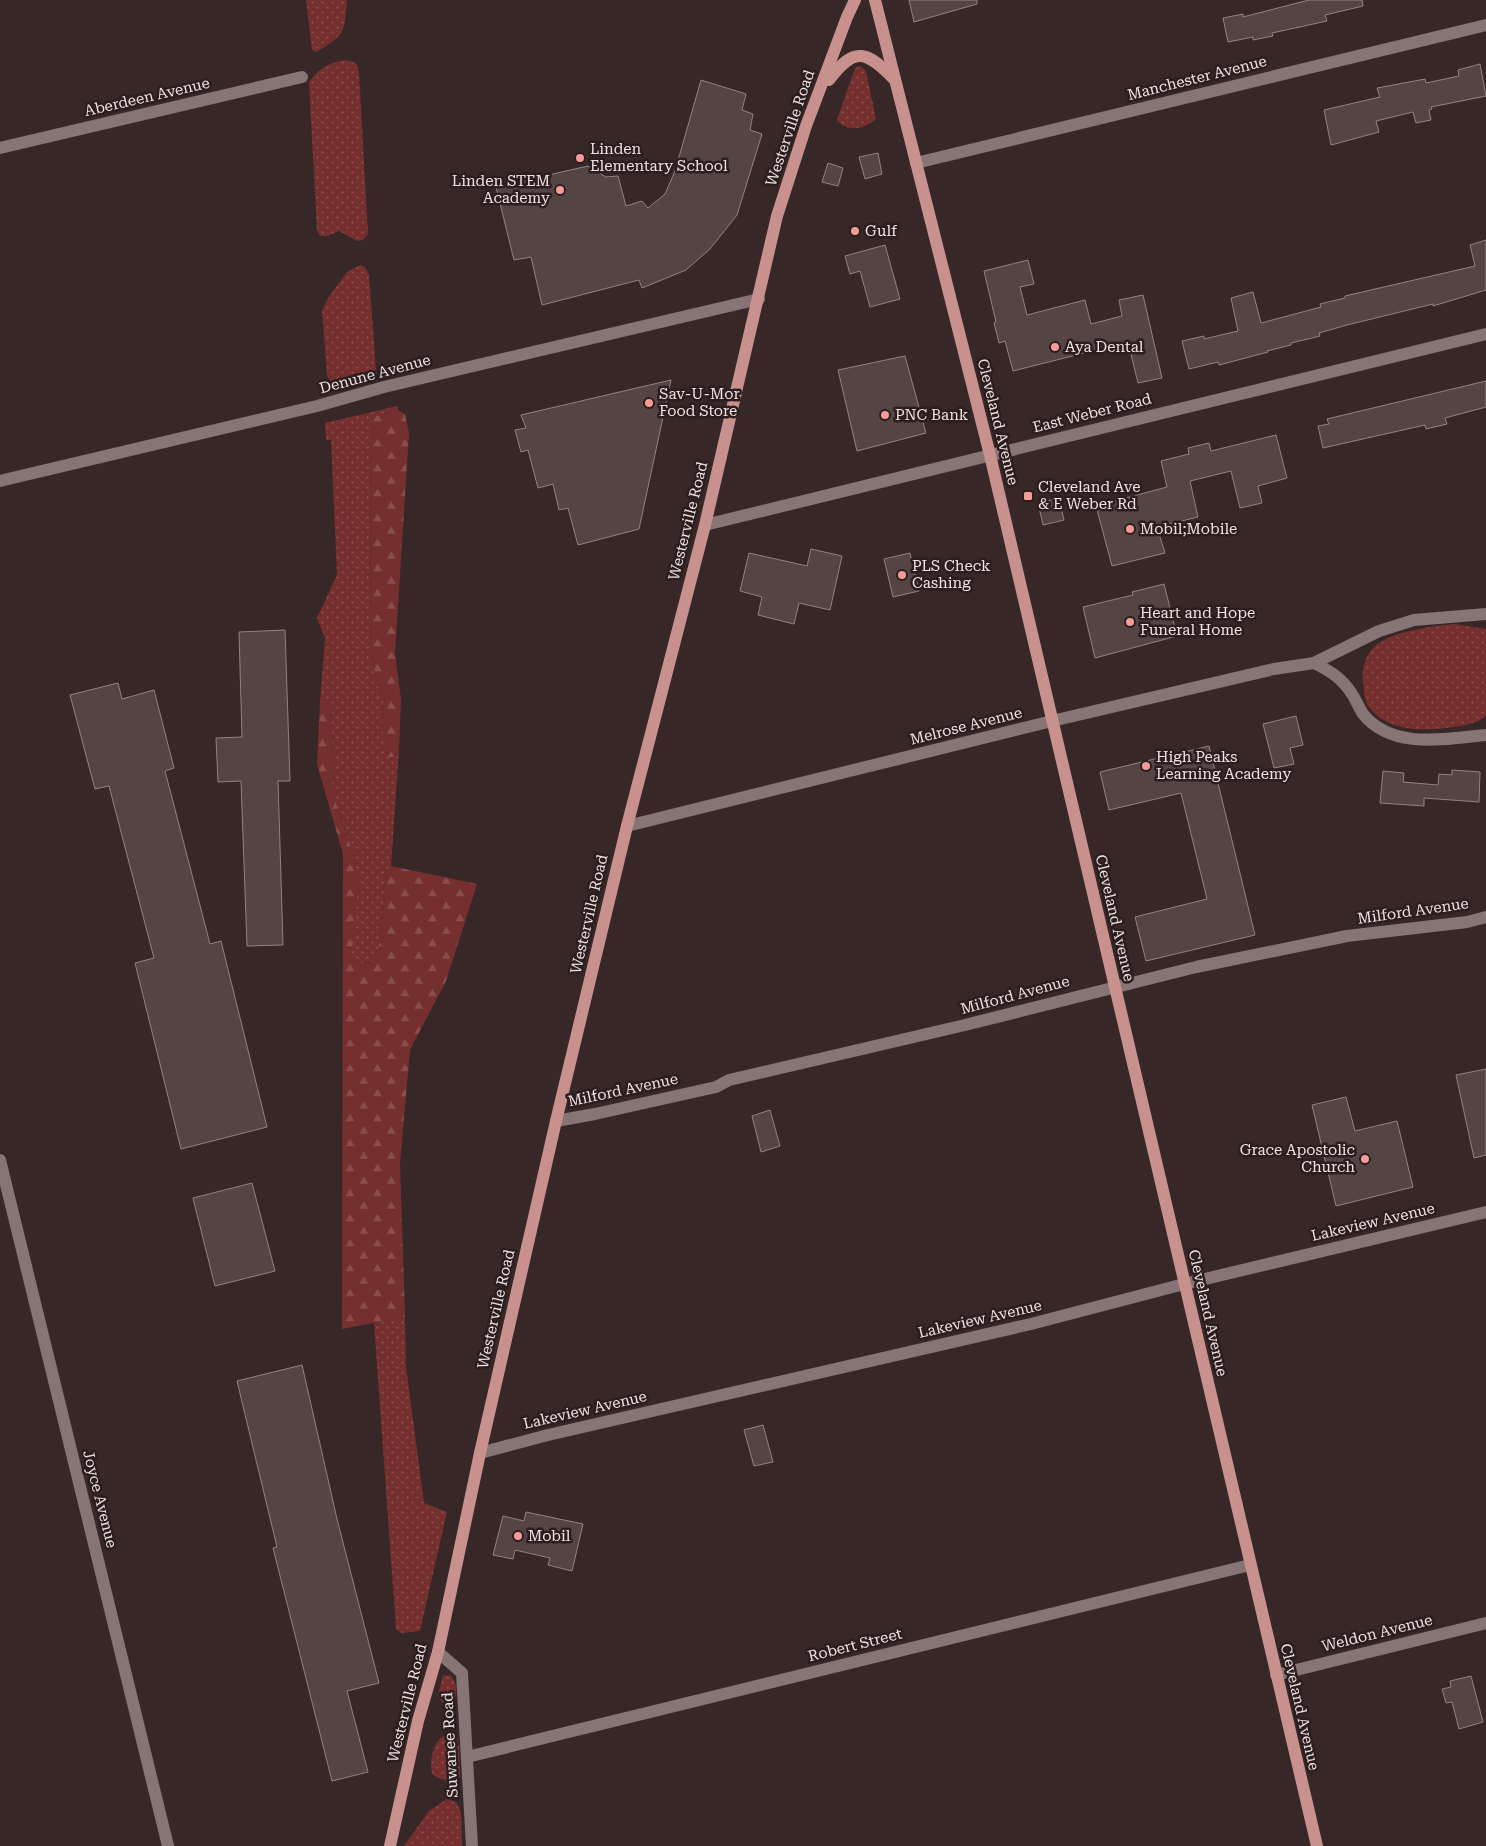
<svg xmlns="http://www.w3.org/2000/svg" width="1486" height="1846" font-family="'Roboto Serif',serif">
<defs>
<pattern id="grass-dots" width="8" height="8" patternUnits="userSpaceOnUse" patternTransform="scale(1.25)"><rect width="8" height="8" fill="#762f2f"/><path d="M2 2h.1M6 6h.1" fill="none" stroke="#8a4d4d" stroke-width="1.8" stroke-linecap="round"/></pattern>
<pattern id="forest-firs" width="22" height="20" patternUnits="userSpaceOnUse" patternTransform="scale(1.25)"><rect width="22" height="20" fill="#762f2f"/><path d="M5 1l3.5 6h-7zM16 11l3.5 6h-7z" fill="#8a4d4d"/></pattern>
</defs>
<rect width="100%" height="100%" fill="#372827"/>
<!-- grass -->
<g fill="url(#grass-dots)">
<path d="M306 0H347C344 33 346 35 316 52L312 50Z"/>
<path d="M346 60 356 63 359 72 368 234 363 240 357 241 339 231 327 236H320L317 230 309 83C317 69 330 62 346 60Z"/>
<path d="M860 66 866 71 876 119C864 129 848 133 837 120L855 68Z"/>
<path d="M360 265 365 267 369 275 376 370 330 381 327 375 322 311 328 298 347 272Z"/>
<path d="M397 406 398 410 376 416 370 426 371 659 383 700 382 719 393 757 399 750 391 866 386 871 378 956 374 962 361 963 351 961 350 957 358 882 355 859 334 797 331 702H320L325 638 317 618 337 575 331 440H326L325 423Z"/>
<path d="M1455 624 1486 629V716C1474 725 1461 726 1446 728 1420 731 1387 731 1369 707 1364 700 1364 689 1363 681 1361 670 1366 654 1375 646 1393 631 1432 626 1455 624Z"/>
<path d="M405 1317 406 1367 424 1503 447 1512 420 1631 401 1633 396 1629 374 1323Z"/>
<path d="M443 1675 451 1676C457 1684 457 1690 455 1700L448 1704 442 1702 438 1695Z"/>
<path d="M443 1736 451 1737 457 1740 459 1747 460 1778C450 1783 442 1780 433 1775 428 1764 433 1743 443 1736Z"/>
<path d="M447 1799 456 1802 461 1812 462 1846H404L429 1811Z"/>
</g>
<!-- forest -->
<g fill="url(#forest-firs)">
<path d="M398 410 405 414 409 433 395 653 401 700 399 750 393 757H388L384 752 382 719 383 700 371 659 370 426 376 416Z"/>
<path d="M320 702H331L334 797 355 859 358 882 351 961 361 963 374 962 378 956 386 871 391 866 477 884 446 981 410 1050 400 1163 405 1317 342 1329 343 854 317 764Z"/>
</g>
<!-- building -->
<g fill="#544443" stroke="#948281">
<path d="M909 0H977V4L914 22Z"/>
<path d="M1309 0H1362L1363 6 1325 15 1327 21 1272 33 1273 36 1253 40V37L1228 42 1223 18 1243 14V17Z"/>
<path d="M1480 64 1486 96 1431 107 1432 109 1429 110 1431 120 1416 123 1413 112 1376 121 1379 132 1331 145 1324 110 1380 97 1377 88 1425 79 1426 83 1459 76 1458 70Z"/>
<path d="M701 80 746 94 742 110 753 114 750 130 762 134 737 215 710 249 686 270 642 288 639 280 542 305 531 257 514 260 496 187 588 166 606 177 618 176 626 206 642 201 648 208 665 194 675 171Z"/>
<path d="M878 153 882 174 865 179 859 157Z"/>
<path d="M828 163 843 168 838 186 822 182Z"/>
<path d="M1486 240V290L1433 306V304L1347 325 1319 333 1320 336 1291 343V345L1267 351 1268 352 1219 365 1218 362 1189 369 1182 341 1204 336V339L1238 331 1231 298 1253 292 1261 323 1321 307 1320 304 1345 298V296L1475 266 1470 245Z"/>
<path d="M885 245 900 299 870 307 860 271 850 274 845 256Z"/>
<path d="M1028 260 1034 284 1020 287 1027 315 1085 300 1091 324 1122 316 1119 300 1143 295 1162 378 1138 383 1128 342 1013 371 1005 341 999 343 994 323 996 322 984 271Z"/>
<path d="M905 356 926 433 857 451 838 370Z"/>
<path d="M671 380 639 529 578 545 568 508 559 510 553 484 538 488 528 450 521 452 515 430 526 428 521 415Z"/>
<path d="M1486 381V407L1445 418 1447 424 1426 429 1425 425 1323 448 1318 426 1329 424 1327 419Z"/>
<path d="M1276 435 1287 478 1258 486 1262 503 1240 508 1231 471 1190 481 1198 517 1157 527 1165 553 1112 566 1096 506 1167 487 1161 461 1189 454 1188 448 1209 443 1211 451Z"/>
<path d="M1059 498 1064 520 1043 525 1038 503Z"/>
<path d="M811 549 842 556 830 610 799 603 794 624 758 615 762 597 740 591 749 553 807 566Z"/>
<path d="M910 553 919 591 893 597 884 559Z"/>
<path d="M1164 584 1177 636 1095 658 1083 607 1133 595 1132 592Z"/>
<path d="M285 630 290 781H278L283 945 247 946 241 781 218 782 216 738 242 737 239 632Z"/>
<path d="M118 683 122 699 154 690 174 768 165 771 210 944 221 941 267 1127 181 1149 135 963 154 958 109 786 95 789 70 695Z"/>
<path d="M1296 716 1303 745 1290 748 1294 764 1274 768 1263 724Z"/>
<path d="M1209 746 1255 935 1146 961 1135 917 1207 899 1181 793 1109 810 1100 772Z"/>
<path d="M1452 770 1480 772 1479 802 1424 798V806L1380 803 1383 771 1404 773 1403 782 1438 785 1439 774 1452 775Z"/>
<path d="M1486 1069V1155L1474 1158 1456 1075Z"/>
<path d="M1346 1097 1355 1131 1397 1121 1413 1187 1336 1206 1312 1105Z"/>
<path d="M770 1110 780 1146 761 1152 752 1116Z"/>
<path d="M252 1183 275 1271 215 1286 193 1198Z"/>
<path d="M302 1365 337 1519 379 1683 347 1691 368 1772 332 1781 273 1548 277 1547 237 1381Z"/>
<path d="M763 1425 773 1462 754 1466 744 1430Z"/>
<path d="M526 1512 583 1524 572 1571 548 1565 550 1558 515 1550 513 1559 493 1555 503 1516 524 1521Z"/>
<path d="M1471 1676 1483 1722 1459 1729 1452 1702 1446 1703 1442 1689 1451 1687 1450 1681Z"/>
</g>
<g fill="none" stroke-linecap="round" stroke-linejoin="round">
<!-- minor -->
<g stroke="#867574" stroke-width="12">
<path d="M0 148 302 77"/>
<path d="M916 163 1486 25"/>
<path d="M0 481 317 406 384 387 759 299"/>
<path d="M1314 663C1330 671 1342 678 1352 694 1356 700 1359 708 1363 714 1392 750 1445 739 1486 735"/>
<path d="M627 826 1052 721 1274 669 1314 663 1379 631 1414 620 1486 614"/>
<path d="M556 1121 595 1114 716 1087 729 1080 965 1025 1196 967 1347 936 1467 922 1486 917"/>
<path d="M480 1453 548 1435 1031 1324 1184 1284 1486 1212"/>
<path d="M438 1652 462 1673 472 1846"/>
<path d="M1276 1675 1486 1623"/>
<path d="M467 1757 1250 1565"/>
</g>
<!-- tertiary -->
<g stroke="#867574" stroke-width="12">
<path d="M705 525 1486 334"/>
<path d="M0 1160 168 1846"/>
</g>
<!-- primary -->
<g stroke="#c9918e" stroke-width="12">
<path d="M875 0 990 455 1317 1846"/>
<path d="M829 80C855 45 867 51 895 80"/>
<path d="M390 1846 418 1721 438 1652 480 1453 556 1121 627 826 705 525 777 216 806 126 847 17 855 0"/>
</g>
</g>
<!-- markers -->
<g fill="#f59b98" stroke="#2c1e1e" stroke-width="2">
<circle cx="580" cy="158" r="5"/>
<circle cx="560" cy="190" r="5"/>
<circle cx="855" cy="231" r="5"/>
<circle cx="1055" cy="347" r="5"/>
<circle cx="649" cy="403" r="5"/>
<circle cx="885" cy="415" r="5"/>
<rect x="1023" y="491" width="10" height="10" rx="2.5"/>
<circle cx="1130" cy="529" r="5"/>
<circle cx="902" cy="575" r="5"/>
<circle cx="1130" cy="622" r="5"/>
<circle cx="1146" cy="766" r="5"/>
<circle cx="1365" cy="1159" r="5"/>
<circle cx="518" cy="1536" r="5"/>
</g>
<g text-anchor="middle" stroke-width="5" stroke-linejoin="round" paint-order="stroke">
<!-- street labels -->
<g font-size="15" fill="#ede3e2" stroke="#2c1e1e">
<text transform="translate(1197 78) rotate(-14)" y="5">Manchester Avenue</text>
<text transform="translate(147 97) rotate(-13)" y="5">Aberdeen Avenue</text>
<text transform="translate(790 128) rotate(-71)" y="5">Westerville Road</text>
<text transform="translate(375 374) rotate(-15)" y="5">Denune Avenue</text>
<text transform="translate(1092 413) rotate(-14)" y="5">East Weber Road</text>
<text transform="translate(998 422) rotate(76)" y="5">Cleveland Avenue</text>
<text transform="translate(688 521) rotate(-76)" y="5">Westerville Road</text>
<text transform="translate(966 726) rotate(-14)" y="5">Melrose Avenue</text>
<text transform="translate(1413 911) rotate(-8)" y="5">Milford Avenue</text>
<text transform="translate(589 914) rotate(-77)" y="5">Westerville Road</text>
<text transform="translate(1115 918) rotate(77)" y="5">Cleveland Avenue</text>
<text transform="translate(1015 995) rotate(-15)" y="5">Milford Avenue</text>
<text transform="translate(623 1090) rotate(-12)" y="5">Milford Avenue</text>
<text transform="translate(1373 1222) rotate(-13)" y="5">Lakeview Avenue</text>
<text transform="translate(496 1309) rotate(-77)" y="5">Westerville Road</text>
<text transform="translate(1208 1313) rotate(77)" y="5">Cleveland Avenue</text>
<text transform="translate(980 1319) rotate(-13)" y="5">Lakeview Avenue</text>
<text transform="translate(585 1410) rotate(-13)" y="5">Lakeview Avenue</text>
<text transform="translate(100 1499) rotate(76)" y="5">Joyce Avenue</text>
<text transform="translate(1377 1633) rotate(-14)" y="5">Weldon Avenue</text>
<text transform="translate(855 1645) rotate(-14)" y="5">Robert Street</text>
<text transform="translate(407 1703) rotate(-76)" y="5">Westerville Road</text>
<text transform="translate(1300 1707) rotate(77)" y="5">Cleveland Avenue</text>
<text transform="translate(450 1745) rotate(-93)" y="5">Suwanee Road</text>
</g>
<!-- poi labels -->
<g font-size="15" fill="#ede3e2" stroke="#2c1e1e" text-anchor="start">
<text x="590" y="154">Linden<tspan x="590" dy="17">Elementary School</tspan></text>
<text x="550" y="186" text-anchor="end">Linden STEM<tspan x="550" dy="17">Academy</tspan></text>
<text x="865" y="236">Gulf</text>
<text x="1065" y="352">Aya Dental</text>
<text x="659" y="399">Sav-U-Mor<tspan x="659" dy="17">Food Store</tspan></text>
<text x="895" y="420">PNC Bank</text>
<text x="1038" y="492">Cleveland Ave<tspan x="1038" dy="17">&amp; E Weber Rd</tspan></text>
<text x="1140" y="534">Mobil;Mobile</text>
<text x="912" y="571">PLS Check<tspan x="912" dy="17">Cashing</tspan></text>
<text x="1140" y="618">Heart and Hope<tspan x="1140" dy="17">Funeral Home</tspan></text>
<text x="1156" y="762">High Peaks<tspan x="1156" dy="17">Learning Academy</tspan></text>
<text x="1355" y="1155" text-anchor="end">Grace Apostolic<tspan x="1355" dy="17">Church</tspan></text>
<text x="528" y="1541">Mobil</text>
</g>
</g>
</svg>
